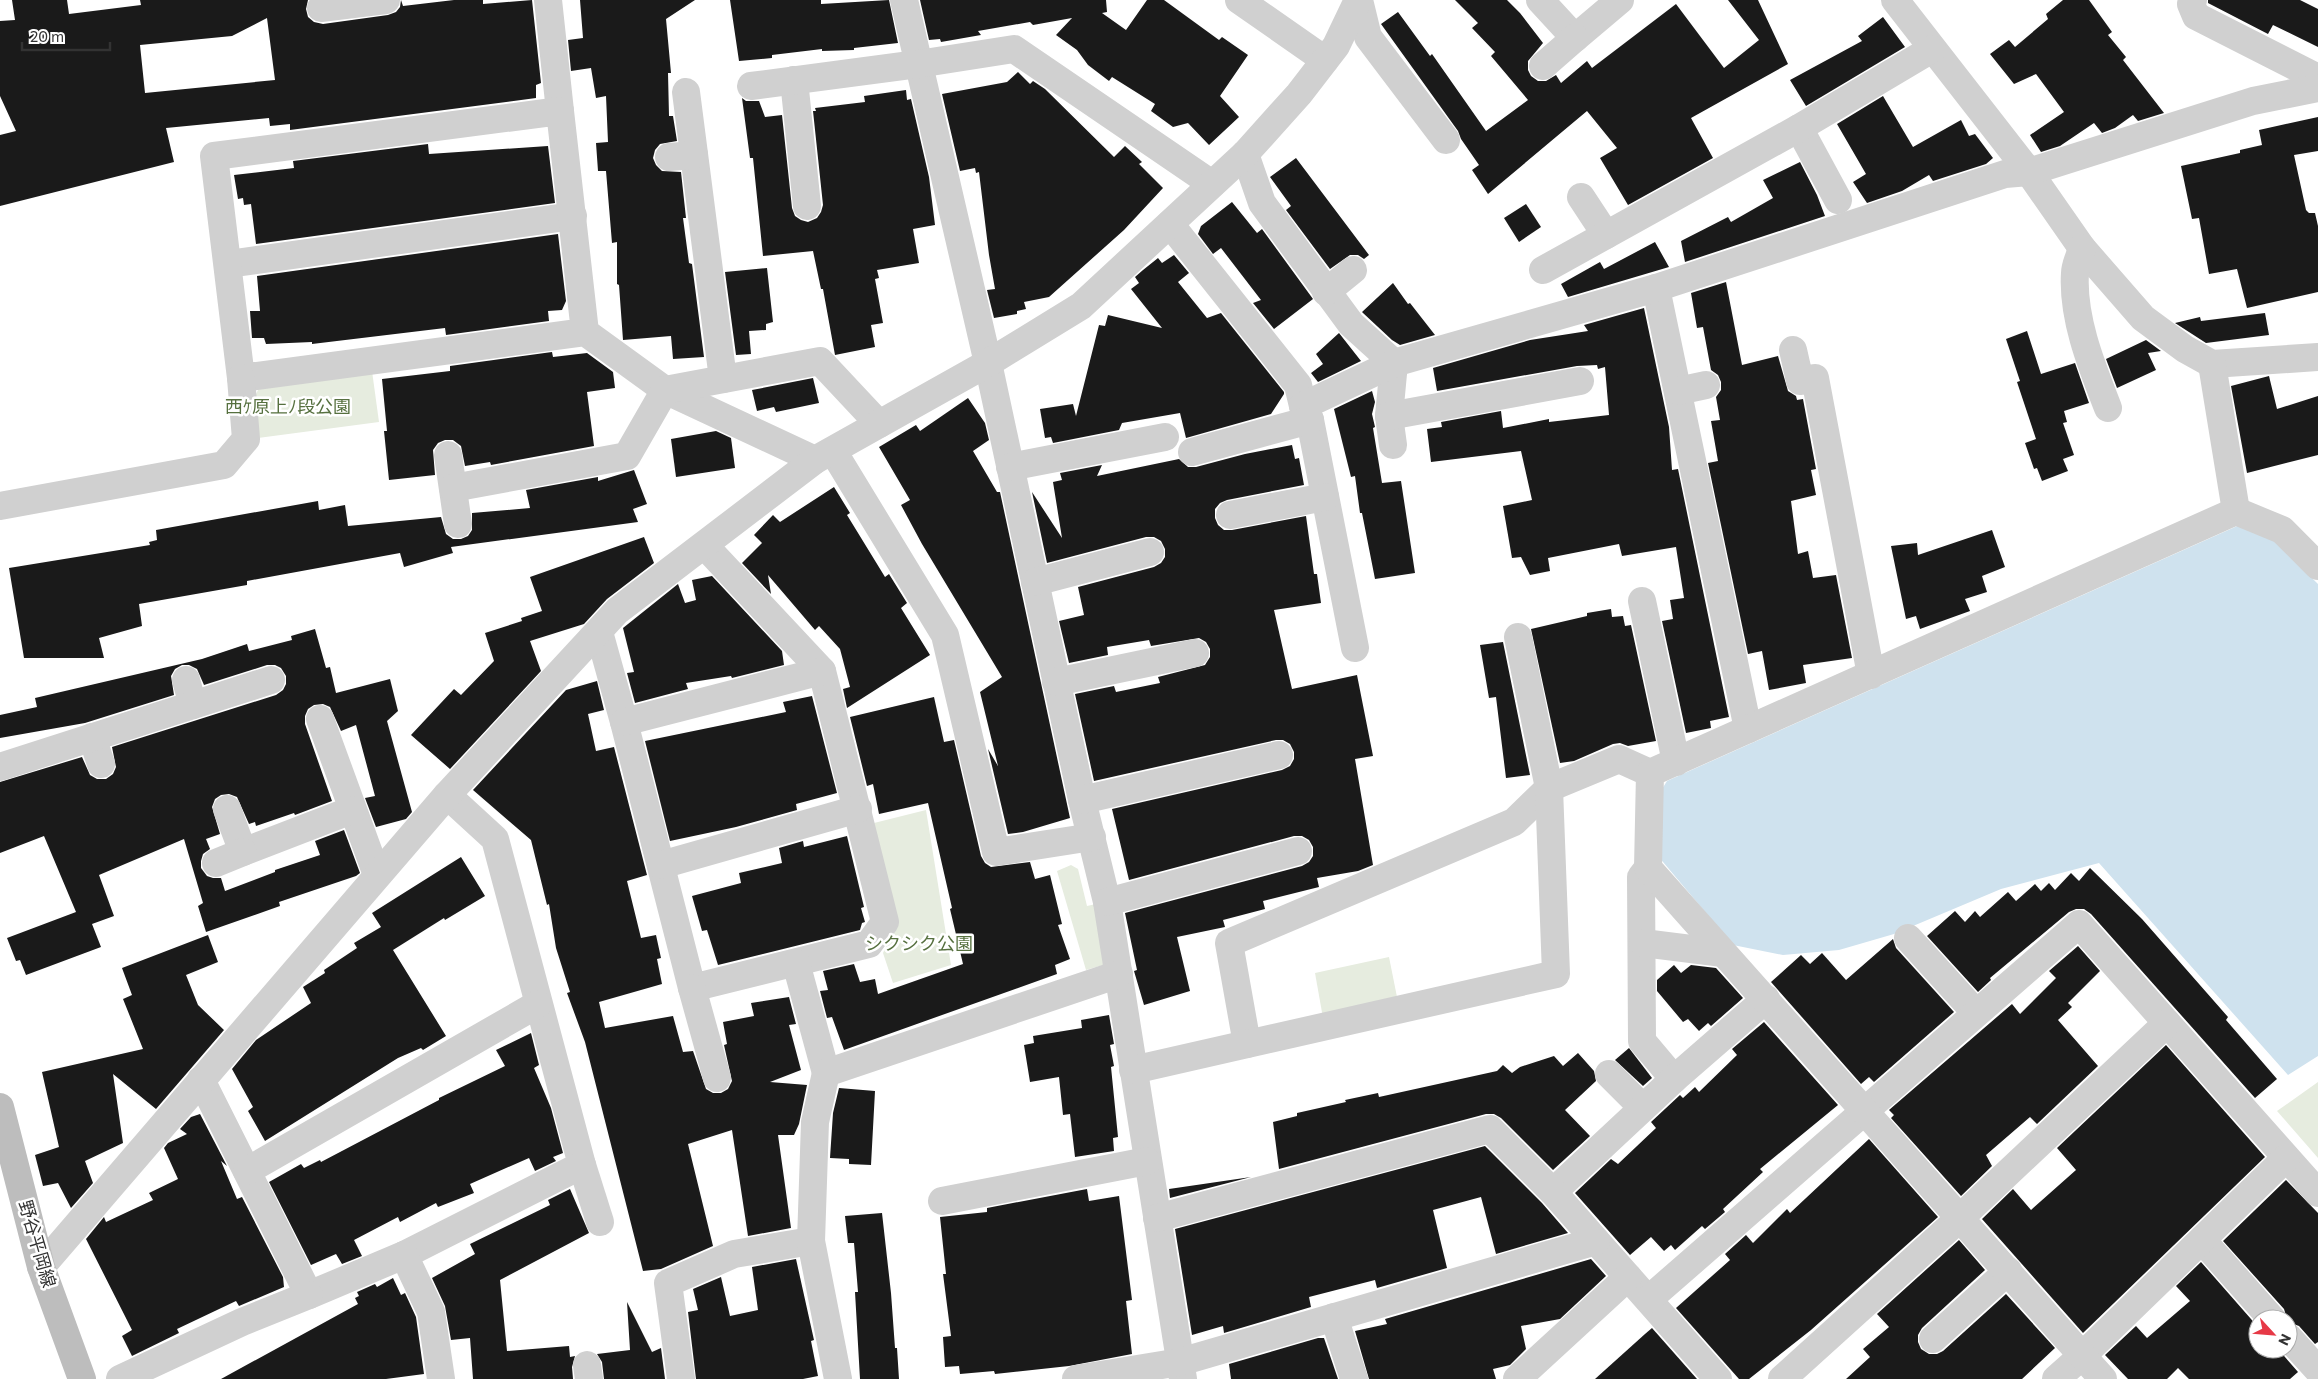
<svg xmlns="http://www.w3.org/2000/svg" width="2318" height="1379" font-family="Commissioner,'Noto Sans JP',sans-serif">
<rect width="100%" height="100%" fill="#fff"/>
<!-- green -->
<g fill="#e6ecdf">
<path d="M372 371 379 422 258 438 253 400 261 384Z"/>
<path d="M926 810 951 965 893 983 883 953 895 927 874 823Z"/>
<path d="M1071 865 1078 869 1087 906 1096 904 1110 963 1086 970 1057 871Z"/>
<path d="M1389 957 1398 1002 1323 1018 1315 973Z"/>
<path d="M2318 1082V1158L2277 1111Z"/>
</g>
<!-- water -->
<path fill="#cfe2ee" d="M2244 523 2265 532 2318 584V1056L2288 1075 2099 863 2001 889 1894 934 1839 950 1783 955 1733 945 1658 856 1659 794 1667 781Z"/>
<!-- building -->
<g fill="#1a1a1a" fill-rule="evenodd">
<path d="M12 0H67L69 14 141 5 140 0H308L306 9 308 17 314 22 323 24 388 15 396 12 400 7 401 0 403 6 454 0H483V4L532 0 541 83 536 85V98L290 130V124L270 126 269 118 166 128 174 162 0 206V135L16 131 0 96V21L15 20ZM267 18 275 80 145 93 140 45 232 36Z"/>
<path d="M580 0H695L666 19 671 73H668L669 116H673L677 141 660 144 655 150 653 158 656 165 662 171 681 172 686 218H683L689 263 692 264 704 357 673 359 671 336 623 340 619 285 617 284V242L612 243 606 171H598L596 143 608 142 606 96 596 98 591 68 571 71 568 40 583 38Z"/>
<path d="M730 0H821V4L889 0 898 43 854 48V50L822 51V49L772 55V58L739 61Z"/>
<path d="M920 0H1106L1107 12 1102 13 1126 30 1147 0H1164L1219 40 1222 37 1248 55 1220 96 1239 117 1209 145 1188 123 1173 127 1151 111 1155 104 1112 77 1109 81 1088 65 1077 50 1056 35 1072 18 1033 25 1030 22 978 31 981 35 941 42 940 39 929 40Z"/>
<path d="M1455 0H1507L1520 13 1543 43 1528 61V70L1531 76 1538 81H1546L1556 75 1561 83 1587 61 1592 68 1676 4 1724 68 1759 40 1728 0H1758L1788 64 1691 118 1713 158 1628 205 1600 158 1617 148 1587 111 1488 194 1472 170 1479 165 1461 139 1458 131 1381 24 1398 12 1430 56 1432 54 1486 131 1528 100 1491 56 1495 52 1472 28 1478 23Z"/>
<path d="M2063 0H2089L2112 32 2108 35 2126 57 2123 60 2164 113 2138 121 2133 115 2115 128 2102 133 2094 123 2060 146 2041 152 2030 135 2064 112 2036 74 2014 84 1990 54 2009 40 2015 47 2048 19 2046 14Z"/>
<path d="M2208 0H2300L2318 9V47L2273 25 2268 34 2208 3Z"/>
<path d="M1883 17 1905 47 1806 106 1790 80 1862 41 1858 36Z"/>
<path d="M1018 72 1030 84 1033 81 1045 89 1114 157 1125 146 1142 162 1139 164 1163 188 1124 230 1049 297 1024 302 1026 309 1017 311V314L994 318 987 290 995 289 989 255 979 172 976 173 975 168 960 171 942 94 1007 82Z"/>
<path d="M906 90 907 100 911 99 929 177 935 225 913 229 919 263 877 270 879 278 875 279 883 323 871 325 875 347 835 355 823 289H821L813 251 763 256 753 158H750L742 98 746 101H759L765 117 782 115 792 208 795 216 801 220 808 222 817 218 821 212 823 205 813 111H816L815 108 865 102 864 96Z"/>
<path d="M1883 96 1913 147 1961 120 1969 136 1975 134 1993 158 1986 164 1933 181 1929 175 1902 191 1867 203 1853 182 1866 174 1837 124Z"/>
<path d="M2318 117V151L2294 155 2306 210 2309 213H2315L2318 226V292L2247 308 2237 269 2209 274 2199 218 2192 219 2181 166 2240 153V150L2262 145 2259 130Z"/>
<path d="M428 144 429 154 548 146 555 203 256 244 251 204 244 205 243 198 238 199 234 175 294 168 293 161Z"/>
<path d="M1296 158 1369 255 1364 259 1358 255H1350L1330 269 1286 210 1291 206 1270 177Z"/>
<path d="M1800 162 1817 195 1825 216 1685 262 1681 241 1728 217 1731 222 1773 198 1763 180Z"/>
<path d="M1232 202 1257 233 1262 229 1313 299 1274 329 1253 303 1261 300 1221 248 1213 254 1198 234 1201 226Z"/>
<path d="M1526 204 1541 227 1519 242 1504 218Z"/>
<path d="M558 234 566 301 562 310 548 311 549 321 446 335 445 328 312 344V342L266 344 264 338H252L250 311H260L257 276Z"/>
<path d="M1655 242 1669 267 1568 297 1561 284 1600 262 1604 269Z"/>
<path d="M1174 255 1189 273 1178 282 1207 318 1221 313 1284 392V394L1271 414 1186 438 1180 413 1122 423 1119 430 1053 443 1051 437 1045 438 1040 409 1073 404 1076 416 1099 325 1105 326 1108 315 1162 328 1131 289 1139 283 1135 277 1143 270 1158 258 1162 263Z"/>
<path d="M767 268 773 322 766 324V330L749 331 751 354 736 355 725 272Z"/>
<path d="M1726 282 1742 365 1778 356 1788 391 1796 396 1797 400 1803 399 1816 469 1811 470 1816 495 1791 501 1798 554 1808 551 1813 578 1836 575 1852 658 1803 665 1806 683 1769 690 1762 651 1748 654 1708 463 1718 461 1711 421 1720 420 1716 397 1721 390V382L1718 375 1711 370 1703 327 1697 328 1691 293Z"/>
<path d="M1393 283 1408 304 1410 303 1435 335 1400 345 1392 340 1363 313 1362 312Z"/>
<path d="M1644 308 1669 427 1672 470 1678 469 1729 717 1710 721 1711 728 1686 733 1662 621 1673 619 1670 600 1684 598 1676 547 1622 556 1619 544 1548 558 1550 571 1530 575 1521 557 1512 558 1503 506 1532 500 1521 451 1431 462 1427 429 1442 427 1441 422 1501 411 1503 428 1549 419V422L1609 415 1605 367 1598 369 1597 365 1577 366 1437 391 1433 368 1530 340 1588 331 1584 325Z"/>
<path d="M2265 313 2269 335 2206 343 2175 323 2200 317 2201 321Z"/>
<path d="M2027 331 2041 374 2075 363 2089 403 2064 411 2067 422 2063 423 2074 455 2063 459 2068 471 2042 481 2037 468 2034 469 2025 443 2036 439 2017 382 2020 381 2006 339Z"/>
<path d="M1339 333 1361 361 1318 382 1311 373 1323 364 1316 354Z"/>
<path d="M2146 340 2161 351 2148 353 2156 370 2117 388 2106 359Z"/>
<path d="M552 352 553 357 587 353 613 372 615 388 587 392 594 446 491 465 490 462 465 466 461 446 453 440H445L438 443 433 450 435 475 389 480 384 431H387L382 379 450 371V366Z"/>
<path d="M2269 376 2277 409 2318 396V455L2247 473 2231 386Z"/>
<path d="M813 378 819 403 776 412 774 407 757 411 752 390Z"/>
<path d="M1372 391 1375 402 1372 414 1375 427 1373 428 1382 483 1401 481 1415 573 1375 579 1362 513H1360L1355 476 1351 477 1334 409Z"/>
<path d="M968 398 985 423 989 440 973 451 997 492H1000L1070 818 1023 832 1008 834 988 749 998 766 980 692 1002 677 922 544 901 505 910 500 879 447 916 425 920 431Z"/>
<path d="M716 431 731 438 735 468 676 477 671 439Z"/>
<path d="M1292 445 1295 459 1299 458 1304 485 1227 500 1220 503 1215 509V518L1218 525 1224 530H1232L1306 516 1314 574H1317L1321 603 1274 610 1292 689 1357 675 1373 756 1355 759 1373 865 1358 871 1317 878 1319 887 1263 901 1265 909 1223 920 1225 927 1177 937 1190 991 1144 1005 1134 971 1137 970 1125 913 1302 866 1309 862 1313 856V847L1309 840 1302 836H1294L1129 880 1112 809 1282 770 1290 766 1294 759V752L1290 744 1283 740H1276L1094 781 1075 694 1114 686 1116 692 1160 683 1158 677 1205 665 1210 657V649L1206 642 1199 638 1151 646 1149 640 1107 647 1108 655 1069 663 1059 621 1084 615 1078 587 1154 567 1161 563 1165 557V549L1161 541 1154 537H1146L1047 563 1032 492 1062 538 1053 482 1062 480 1060 473 1102 465 1097 476 1179 459 1188 467H1196L1245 454Z"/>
<path d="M634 470 647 504 633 509 638 522 451 547 453 553 404 567 400 553 247 581V585L139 604 142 626 99 638 104 658H24L9 568 150 545 149 542 157 540 156 530 318 501 319 510 345 505 348 526 441 517 446 534 453 539H461L468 536 472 530V513L530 508 526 490 598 477V481Z"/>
<path d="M834 487 850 513 847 515 885 577 889 574 907 603 901 608 930 655 847 708 843 689 850 687 840 649 819 626 815 630 768 575 771 594 742 563 762 543 754 535 773 515 780 522Z"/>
<path d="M1992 530 2005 567 1982 576 1987 592 1965 599 1970 611 1920 629 1916 616 1906 619 1891 546 1917 543 1918 555Z"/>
<path d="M644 537 654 563 607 599 584 624 530 641 541 671 450 769 411 735 454 689 461 695 494 661 485 633 522 621 521 618 542 611 530 577Z"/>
<path d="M712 576 782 651 784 665 732 678 731 676 686 683 688 689 635 703 627 673 634 672 623 628 678 584 685 603 696 600 692 580Z"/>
<path d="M1611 609 1612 617 1623 616 1625 626 1631 625 1656 741 1628 746 1620 743 1613 744 1574 761 1560 763 1531 629 1587 616V613Z"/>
<path d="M315 629 326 668 330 667 336 693 390 679 398 711 387 721 412 812 406 819 376 827 365 798 375 796 356 725 341 731 330 707 323 704 314 705 308 709 305 716V724L332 801 295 815 294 813 256 826 255 822 249 824 237 797 229 794 221 795 215 799 212 807 220 834 206 839 210 849 203 854 201 861V868L207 876 213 878H221L225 891 275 872V870L320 855 315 841 344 830 360 873 356 876 279 902 280 906 206 932 198 906 203 903 184 839 99 875 114 916 92 924 101 947 26 975 20 960 16 961 7 938 76 912 44 836 0 853V782L82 757 90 775 97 779H106L113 774 116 767 112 747 276 695 283 690 286 684V676L281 668 275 665H267L204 685 197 669 189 665H182L175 669 171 676 174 695 85 723 0 738V715L37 707 35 698 202 659 247 644 249 651 292 640 291 636Z"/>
<path d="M1503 642 1530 775 1506 778 1496 697 1489 698 1480 645Z"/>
<path d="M597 681 604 710 588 714 596 751 614 747 647 875 627 881 641 938 656 935 661 958 657 959 662 984 599 1002 605 1028 673 1016 683 1052 693 1051 706 1089 713 1093H721L728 1089 732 1081 724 1045 727 1044 723 1022 754 1016 751 1003 789 997 796 1024 789 1025 801 1070 770 1082 807 1085 799 1124 794 1135H778L791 1228 748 1236 732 1130 688 1144 713 1246 661 1269 643 1271 585 1042 567 993 570 992 556 948 549 904 547 905 531 840 473 790 566 690Z"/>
<path d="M812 696 837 793 796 804 797 810 736 827 670 841 645 741 786 712 783 702Z"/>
<path d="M934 697 944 742 954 740 981 856 985 863 991 867 1030 862 1035 879 1050 875 1062 924 1058 925 1070 959 1055 965 1057 974 844 1050 832 1017 827 1018 820 991 828 990 823 971 854 964 860 982 875 979 878 994 963 964 950 909 952 908 928 803 879 814 873 784 867 786 850 717Z"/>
<path d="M847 836 864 907 861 908 865 922 862 923 860 930 718 965 707 930 702 931 692 896 741 883 739 873 782 863 779 848 803 841 804 847Z"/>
<path d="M461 857 485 896 445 920 444 918 393 950 446 1036 423 1050 421 1048 398 1058 265 1141 248 1111 253 1107 232 1069 256 1040 311 1003 303 987 325 973 324 970 357 948 354 943 381 927 372 913Z"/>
<path d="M2090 868 2142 919 2228 1017 2226 1020 2277 1079 2255 1098 2091 914 2084 909H2076L2069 912 1990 978 1991 980 1978 992 1927 936 1955 911 1965 922 1975 911 1980 917 2008 892 2016 901 2035 884 2041 891 2049 883 2055 890 2071 873 2079 881Z"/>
<path d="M208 935 218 962 186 975 198 1005 224 1030 156 1109 113 1074 123 1143 85 1161 93 1183 71 1208 58 1183 43 1186 35 1155 59 1147 42 1072 143 1049 123 999 132 995 122 968Z"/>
<path d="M1893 939 1896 948 1954 1012 1874 1082 1869 1077 1861 1084 1771 982 1801 955 1810 964 1822 953 1846 980Z"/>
<path d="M2078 946 2100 971 2068 1003 2072 1007 2058 1020 2098 1066 2037 1124 2030 1117 1986 1155 1992 1166 1961 1196 1891 1118 1894 1115 1889 1110 2012 1004 2020 1014 2056 978 2049 971Z"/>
<path d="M1674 965 1681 973 1691 965 1716 968 1743 998 1711 1026 1708 1023 1699 1031 1688 1019 1683 1022 1657 991V980Z"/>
<path d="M1109 1015 1114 1044 1110 1045 1114 1066 1111 1067 1118 1137 1113 1138 1114 1151 1075 1157 1070 1114 1063 1115 1059 1077 1030 1082 1024 1045 1034 1043 1033 1036 1082 1028 1081 1020Z"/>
<path d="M1764 1022 1838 1105 1760 1169 1763 1172 1723 1209 1725 1212 1705 1229 1702 1226 1675 1250 1671 1245 1664 1251 1651 1237 1630 1255 1575 1193 1611 1159 1618 1164 1656 1128 1651 1122 1680 1095 1683 1098 1695 1087 1699 1092 1737 1055 1732 1049Z"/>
<path d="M531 1033 539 1065 534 1068 551 1108 563 1153 553 1157 556 1161 535 1171 529 1158 470 1184 474 1193 438 1207 436 1203 400 1222 398 1217 354 1240 362 1256 342 1264 336 1254 311 1265 269 1182 301 1164 304 1168 320 1160 321 1162 439 1100V1098L505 1066 496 1050Z"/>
<path d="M2166 1045 2265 1157 2083 1333 1982 1219 2013 1189 2031 1210 2076 1170 2057 1148Z"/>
<path d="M1629 1048 1652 1078 1643 1086 1615 1060Z"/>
<path d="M1578 1053 1594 1071 1596 1081 1565 1110 1590 1136 1553 1170 1501 1118 1494 1114H1486L1279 1169 1273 1122 1297 1116V1113L1346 1102 1345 1100 1378 1093 1379 1097 1497 1071 1503 1065 1512 1073 1520 1067 1554 1056 1563 1066Z"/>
<path d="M839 1088 875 1091 871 1165 849 1164V1159L830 1158 833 1113Z"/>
<path d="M200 1114 227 1166 221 1161 237 1199 242 1197 283 1277 284 1287 239 1306 236 1301 177 1329 179 1333 132 1356 122 1336 132 1330 86 1239 104 1217 106 1222 153 1200 149 1193 178 1179 164 1148 168 1143 187 1134 180 1129 191 1117Z"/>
<path d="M1869 1139 1938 1217 1811 1330 1749 1379H1739L1676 1308 1730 1260 1725 1254 1746 1235 1753 1243 1787 1209 1790 1213Z"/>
<path d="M1485 1146 1542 1203 1568 1233 1496 1254 1481 1197 1433 1210 1447 1268 1377 1288 1375 1280 1309 1297 1311 1307 1224 1333 1223 1326 1192 1335 1175 1229Z"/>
<path d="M1251 1177 1170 1198 1169 1189Z"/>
<path d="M2286 1180 2318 1213V1342L2315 1344 2299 1326 2288 1322 2284 1309 2223 1241Z"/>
<path d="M570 1189 589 1233 500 1280 507 1351 569 1346 570 1357 575 1356 572 1367 573 1379H473L470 1338 451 1340 445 1306 432 1278 475 1254 470 1244 550 1205 548 1200Z"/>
<path d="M1087 1189 1089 1201 1119 1196 1132 1300 1126 1301 1132 1354 1069 1366 995 1374 994 1371 960 1374 959 1366 945 1367 943 1337 951 1336 943 1274H946L940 1217 987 1212V1208Z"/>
<path d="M882 1213 891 1293 895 1348H897L899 1379H860L855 1292H858L854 1243H848L845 1216Z"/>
<path d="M1959 1240 1985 1270 1922 1328 1918 1335V1342L1921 1349 1929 1354H1937L1943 1351 2006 1294 2055 1348 2022 1379H1846L1870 1357 1863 1349 1889 1327 1877 1314Z"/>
<path d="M796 1259 814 1340 811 1341 818 1376 803 1379H696L688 1312 698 1310 693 1289 721 1277 730 1316 758 1310 752 1267Z"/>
<path d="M1591 1259 1606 1276 1560 1319 1521 1326 1526 1349 1510 1365 1493 1369 1496 1379H1369L1355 1331 1387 1324 1385 1319Z"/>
<path d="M2201 1262 2258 1327V1349H2278L2298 1372 2290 1379H2189L2178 1368 2167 1379H2128L2105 1355 2136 1326 2147 1338 2190 1301 2176 1286Z"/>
<path d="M393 1278 401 1295 405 1293 416 1317 424 1374 386 1379H221L358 1304 355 1298 359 1296 357 1292 375 1284 377 1287Z"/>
<path d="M627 1302 652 1352 661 1348 665 1379H604L602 1362 597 1354 630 1350Z"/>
<path d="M1652 1328 1697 1379H1595L1645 1334Z"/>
<path d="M1318 1338H1324L1338 1379H1231L1229 1364Z"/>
</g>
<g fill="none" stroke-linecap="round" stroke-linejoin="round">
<!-- minor -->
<g stroke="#d0d0d0" stroke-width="28">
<path d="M548 0 560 111"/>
<path d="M904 0 988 363 1082 800 1107 902 1183 1379"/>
<path d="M1239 0 1325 60"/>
<path d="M1359 0 1368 37 1446 140"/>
<path d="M1540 0 1575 38 1620 0"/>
<path d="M1895 0 2029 172 2082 248 2143 318 2185 349 2212 364 2318 357"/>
<path d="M2193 0 2191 4 2196 16 2318 78"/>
<path d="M321 8 386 0"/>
<path d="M1543 66 1575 38"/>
<path d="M794 80 807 206"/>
<path d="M751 86 918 64 1014 49 1212 184"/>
<path d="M686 92 723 379"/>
<path d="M1799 128 1838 200"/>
<path d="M1245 154 1262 203 1351 324 1394 363 1389 416 1393 445"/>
<path d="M669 157 694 155"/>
<path d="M1581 197 1606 235"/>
<path d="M1170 224 1298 385 1303 406 1310 420 1355 648"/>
<path d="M2082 248C2080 256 2075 265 2075 273 2072 318 2092 367 2108 408"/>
<path d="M228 264 573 216"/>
<path d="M1543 270 1799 128 1932 49"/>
<path d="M1656 288 1748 729"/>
<path d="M1326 292 1353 270"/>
<path d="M585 332 560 111 214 156 241 378 585 332 665 390 815 460"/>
<path d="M1793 350 1800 381 1815 378 1871 675"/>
<path d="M2212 364 2236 511"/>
<path d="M1678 391 1706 385"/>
<path d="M1303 406 1394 363 1656 288 2005 174 2029 172 2253 101 2318 88"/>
<path d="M1389 416 1580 381"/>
<path d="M833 451 945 635 996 852 1092 837"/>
<path d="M1192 452 1310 420"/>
<path d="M448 455 458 524"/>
<path d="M1010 467 1165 437"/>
<path d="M453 488 627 456 665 390 820 361 879 424"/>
<path d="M0 506 224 465 246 439 241 378"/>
<path d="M1230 515 1325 497"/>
<path d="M1035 582 1150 552"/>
<path d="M1642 601 1676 762"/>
<path d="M599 632 624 722 692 988 869 944 885 922 822 671 705 546"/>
<path d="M186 680 193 705"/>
<path d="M1056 682 1195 653"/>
<path d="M320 719 377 875"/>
<path d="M624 722 822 671"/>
<path d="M92 737 101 764"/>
<path d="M0 767 271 680"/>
<path d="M1082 800 1279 755"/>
<path d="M227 809 243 852 352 810"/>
<path d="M216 863 243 852"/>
<path d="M661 865 858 809"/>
<path d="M1648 868 1641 877 1642 1041 1674 1079"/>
<path d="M1107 902 1298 851"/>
<path d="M1908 938 1976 1013"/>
<path d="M1643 943 1723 953"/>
<path d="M796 963 826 1073"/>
<path d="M692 988 717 1078"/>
<path d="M1247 1044 1229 943 1514 822 1549 788 1619 759 1650 773"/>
<path d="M1133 1070 1556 974 1549 788 1518 637"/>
<path d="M1609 1074 1642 1107"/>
<path d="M201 1080 309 1295 404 1255 582 1165 495 839 447 795"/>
<path d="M582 1165 600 1222"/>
<path d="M247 1171 538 1004"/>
<path d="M1553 1192 1674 1079 1766 999"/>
<path d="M942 1201 1147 1161"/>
<path d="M1157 1218 1490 1129 1553 1192 1718 1379"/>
<path d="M2202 1240 2272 1319"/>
<path d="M404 1255 431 1312 441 1379"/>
<path d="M41 1267 447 795 617 611 815 460 988 363 1081 306 1245 154 1299 94 1336 46 1358 0"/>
<path d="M1649 1299 2079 924 2318 1193"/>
<path d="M1334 1317 1354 1379"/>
<path d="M2288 1337 2318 1370"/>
<path d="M1933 1339 2008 1271"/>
<path d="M587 1365 589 1379"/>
<path d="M120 1379 242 1322 309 1295"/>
<path d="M681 1379 668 1283 734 1254 811 1241"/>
<path d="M838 1379 811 1241 815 1122 826 1073 1119 974"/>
<path d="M1076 1379 1180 1362 1596 1241"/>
<path d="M1517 1379 1628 1277"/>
<path d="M1782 1379 1960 1218 2167 1023"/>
<path d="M2056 1379 2083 1355 2286 1158"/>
<path d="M2103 1379 1648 868 1650 773 2236 511 2282 530 2318 566"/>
</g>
<!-- secondary -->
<path stroke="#bdbdbd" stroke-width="28" d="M0 1107 41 1267 82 1379"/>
</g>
<g text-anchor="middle" stroke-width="5" stroke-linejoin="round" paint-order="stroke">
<!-- park labels -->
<g font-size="18" fill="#56703f" stroke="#fff">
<text x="288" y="413">西ｹ原上ﾉ段公園</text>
<text x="919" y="950">シクシク公園</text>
</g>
<!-- street labels -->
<g font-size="18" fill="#333" stroke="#fff">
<text transform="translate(37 1244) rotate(74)" y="6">野谷平岡線</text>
</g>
</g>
<!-- north arrow -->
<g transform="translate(2273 1334) rotate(116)"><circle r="24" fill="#ffffff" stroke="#adadad"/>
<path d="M0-4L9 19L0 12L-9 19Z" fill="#e63946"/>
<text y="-8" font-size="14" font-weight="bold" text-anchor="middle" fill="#333333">N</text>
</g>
<!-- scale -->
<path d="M22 42v8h88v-8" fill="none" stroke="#333333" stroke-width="2.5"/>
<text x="30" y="42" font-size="15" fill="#333333" stroke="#ffffff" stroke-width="4" paint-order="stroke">20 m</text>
</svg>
